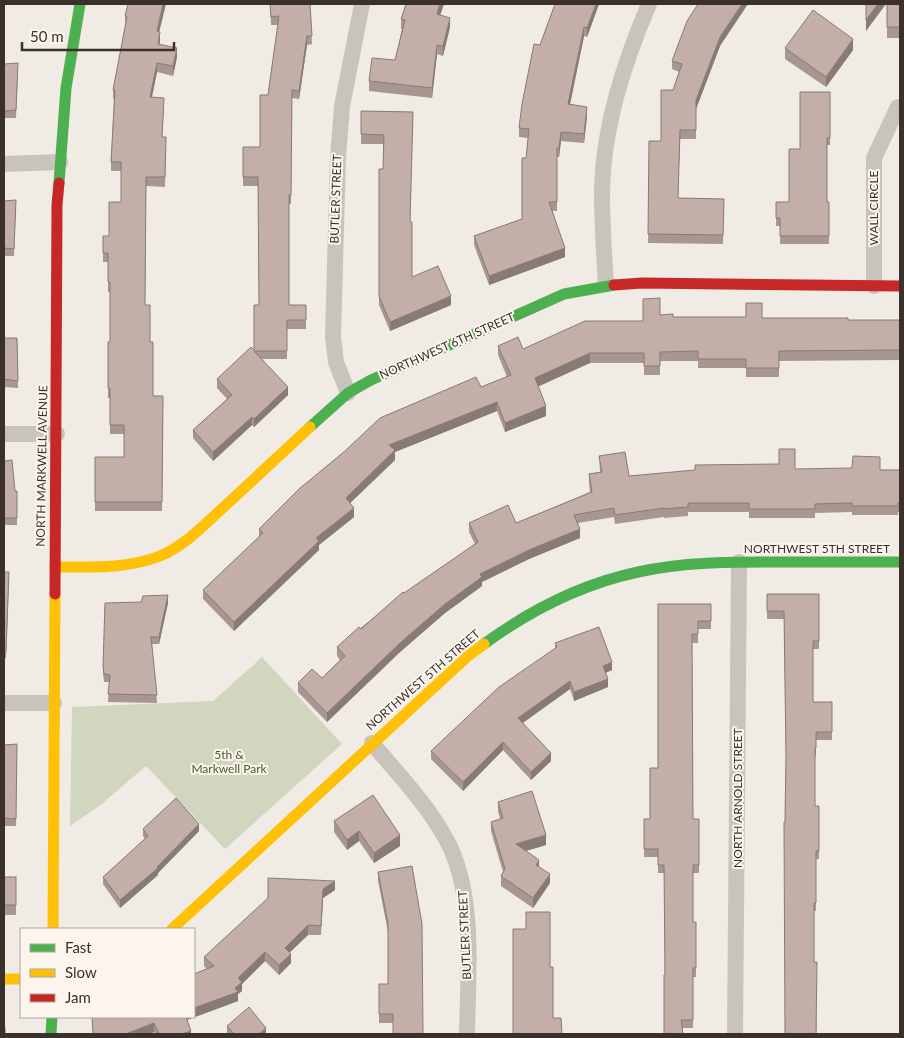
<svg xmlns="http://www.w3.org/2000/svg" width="904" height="1038" font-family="Lato,sans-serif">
<rect width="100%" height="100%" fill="#f0ebe5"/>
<!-- green -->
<path fill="#d1d6bf" d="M262 657 342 744 225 849 146 766 106 800 105 802 70 826 72 707 213 701Z"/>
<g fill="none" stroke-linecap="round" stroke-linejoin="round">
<!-- street -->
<g stroke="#c9c3be" stroke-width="16">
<path d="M4 164 60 162"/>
<path d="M606 284C604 254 602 223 602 192 603 127 624 63 649 4"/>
<path d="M874 286V158L898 107"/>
<path d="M348 393 336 362 333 337 338 158 342 106 362 4"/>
<path d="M4 434H57"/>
<path d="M4 703H54"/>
<path d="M372 743C398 774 427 804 446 839 476 892 468 975 467 1034"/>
<path d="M735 1034 739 562"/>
</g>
<!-- fast -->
<g stroke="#4caf50" stroke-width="11">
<path d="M59 183 66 88 80 4"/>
<path d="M310 427 348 393 371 380 564 294 614 285"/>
<path d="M484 644C529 611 582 584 638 572 683 562 729 562 774 562 816 562 858 562 900 562"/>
<path d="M51 1034 52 1017"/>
</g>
<!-- slow -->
<g stroke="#ffc107" stroke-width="11">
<path d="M55 567C90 567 127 569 160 556 186 545 206 523 226 505 254 479 282 453 310 427"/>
<path d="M53 929 55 594"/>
<path d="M172 929 468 656 484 644"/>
<path d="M4 979H21"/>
</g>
<!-- jam -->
<g stroke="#c62828" stroke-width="11">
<path d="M614 285 642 283 900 286"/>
<path d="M55 594 57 205 59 183"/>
</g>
</g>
<!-- wall -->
<g fill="#a89690">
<path d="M270 4H310L312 44 307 45 299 99 292 98 291 204H289V305H306V329H287V359H262L288 395 254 427 252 425 213 461 193 438V430L227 399 217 388V379L254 350 259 305 258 186H243V147H260L278 25H271Z"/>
<path d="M406 4H444L440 15 450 27 443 56 437 54 432 98 369 91V81L395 60 402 29H401V19Z"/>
<path d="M555 4H599L587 37 584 36 570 105 587 116 584 143 561 141 559 157H557V211H552L565 257 489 285 474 245V236L522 219 528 138 519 137V128L540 45Z"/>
<rect x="887" y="4" width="13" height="34"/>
<path d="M125 16 159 32 160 41 159 44 177 57 173 76 157 72 152 97 164 107 162 137 166 146 165 187 146 186 145 305 150 342 153 396H163L162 511H95V457H124V434H110V398H108V342H110V292H108V262H103V236H109L121 202V171H111V162L114 99H113V90L125 26Z"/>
<path d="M720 46 696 109V139H680L678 198 724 199 723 244 648 243 649 141H661L673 90 679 72 672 69V61Z"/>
<path d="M785 48 853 50 826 87 785 59Z"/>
<path d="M4 64 18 71 16 118H4Z"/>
<path d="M830 92V145H827V202H829V244H780V226H776V202H789L800 149Z"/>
<path d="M361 111 413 112 410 222 412 277 451 305 390 331 379 305V169H383V144H361Z"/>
<path d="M16 200 14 256H4V201Z"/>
<path d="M660 315 673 317 762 318 848 320H900V360L779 361V377H746V368H698V361H660V375H644V363H590L538 386 546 416 505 432 497 411 395 452V460L350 503 354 517 319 545V550L234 631 203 599V590L259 537V529L481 387 507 377 498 355V346L523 349 643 321Z"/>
<path d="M4 338H17L18 388 4 387Z"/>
<path d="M599 456 629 476 795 469 900 470V512H898V515H852V512L815 513V518H749V512H688V516L664 518V517L615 524 614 517 578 523 580 538 529 559 482 582V586L445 613 400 652 327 722 298 692V683L322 678 340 660 337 656V647L404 593 475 544 469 532V523H516L590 492 589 483V474L600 472Z"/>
<path d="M4 461 15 491H17V525H4Z"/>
<path d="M4 572 9 579 6 658H4Z"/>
<path d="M767 594H819V649H813V702H832V740H816V756H815V806H819V859H816V911H814V962L817 1034 785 822 786 759 784 619H767Z"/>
<path d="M105 603H168L159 644H152L157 703 108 702 109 682H104L103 673Z"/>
<path d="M658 604H711V629H698V643H692L693 819H699V873H693V922H696V977H693V1028H682L665 975 664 873H658V857H644V819H650L658 768Z"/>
<path d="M555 643 612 670 605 673 608 687 574 701 570 689 523 723 551 761 531 780 503 750 463 791 431 759V751L555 648Z"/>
<path d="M17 744 16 826H4V745Z"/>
<path d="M498 802 546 845 525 851 539 867 550 883 533 908 501 886V876L503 872 491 831V822L500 819 498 811Z"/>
<path d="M334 821 400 846 374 863 359 841 347 850 334 832Z"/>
<path d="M143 829 199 831 158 873V875L120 908 103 884V877L145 839 143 836Z"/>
<path d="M412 866 393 1023H379V984H388V932L378 881V872Z"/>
<rect x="4" y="877" width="12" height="38"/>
<path d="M335 890 323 898 321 935H308L289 953 291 963 279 975 265 961 242 984V991L238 994V1001L187 1020 191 1034H155L154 1032 149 1034H92L140 1017H194L207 969 204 966V957Z"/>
<path d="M227 1026 266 1034H228L227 1033Z"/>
</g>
<!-- shaded-wall -->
<g fill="#887a75">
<path d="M163 4H166L157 41V31Z"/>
<path d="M440 4H444L437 24V14Z"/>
<path d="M596 4H599L587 37V28Z"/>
<path d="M742 4H748L720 46 696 109V100L720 37Z"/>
<path d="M878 4H886L866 31V20Z"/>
<path d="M450 18V27L443 56V46Z"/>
<path d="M584 27V36L568 113V104Z"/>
<path d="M160 32V41L158 53V44Z"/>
<path d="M307 36V45L299 99V91Z"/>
<path d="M853 39V50L826 87V77Z"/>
<path d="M437 45V54L432 98V88Z"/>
<path d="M177 48V57L173 76V66Z"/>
<path d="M157 63V72L150 106V97Z"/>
<path d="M587 107V116L584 143V134Z"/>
<path d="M561 132V141L559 157V148Z"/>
<path d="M565 248V257L489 285V276Z"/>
<path d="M451 296V305L390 331V322Z"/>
<path d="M590 353V363L535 388V378Z"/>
<path d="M288 387V395L254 427V419Z"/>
<path d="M497 402V411L395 452V460L346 507V498L389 445Z"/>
<path d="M546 406V416L505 432V423Z"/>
<path d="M252 417V425L213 461V452Z"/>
<path d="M354 508V517L319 545V550L234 631V622L316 538Z"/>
<path d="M580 529V538L529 559 482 582V586L445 613 400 652 327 722V713L400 643 480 574 529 550Z"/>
<path d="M168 595V603L159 644V637Z"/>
<path d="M612 662V670L603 674V666Z"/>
<path d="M608 679V687L574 701V692Z"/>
<path d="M570 681V689L518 726V718Z"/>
<path d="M503 742V750L463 791V782Z"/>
<path d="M551 753V761L531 780V772Z"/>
<path d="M199 824V831L158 873V875L120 908V900L157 867Z"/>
<path d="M359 831V841L347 850V840Z"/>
<path d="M400 835V846L374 863V853Z"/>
<path d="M546 835V845L516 854V844Z"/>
<path d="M539 860V869L536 865Z"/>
<path d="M550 874V883L533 908V898Z"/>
<path d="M335 881V890L323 898 321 935 323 889Z"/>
<path d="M308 925V935L285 957V948Z"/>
<path d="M265 952V961L242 984V991L238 994V1001L184 1021V1017H194V1008L238 978Z"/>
<path d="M291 954V963L279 975V965Z"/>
<path d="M154 1023V1032L149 1034H128V1033Z"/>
<path d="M266 1028V1034H259Z"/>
<path d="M191 1031V1034H181Z"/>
</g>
<!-- building -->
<g fill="#c3afa7" stroke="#887a75">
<path d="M128 4H163L157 31 160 32 158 44 177 48 173 66 157 63 150 97 164 98 162 137H166L165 177H146L145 305H150V342H153V396H163L162 502H95V457H124V425H110V388H108V342H110V282H108V253H103V236H109V202H121V162H111L115 90H113L127 17 125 16Z"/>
<path d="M270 4H310L312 36H307L299 91 292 90 291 195H289V305H306V320H287V351H254L288 387 254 419 252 417 213 452 193 430 232 395 217 379 251 347 254 350V305H259L258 177H243V147H260V95H268L279 16 271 17Z"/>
<path d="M406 4H440L437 14 450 18 443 46 437 45 432 88 369 81 372 58 395 60 405 20 401 19Z"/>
<path d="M555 4H596L587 28 584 27 568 104 587 107 584 134 561 132 559 148H557V202H549L565 248 489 276 474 236 522 219V158H526L529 129 519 128 522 104 534 44 540 45Z"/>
<path d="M698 4H742L720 37 696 100V130H680L678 198 724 199 723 235 648 234 649 141H661V90H673L682 64 672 61 687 21Z"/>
<path d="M866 4H878L866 20Z"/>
<rect x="887" y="4" width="13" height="23"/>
<path d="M813 10 853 39 826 77 785 48Z"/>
<path d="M18 63 16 110 4 111V64Z"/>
<path d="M800 92H830V138H827V202H829V236H780V218H776V202H789V149H800Z"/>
<path d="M361 111 413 112 410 222H412V277L438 266 451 296 390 322 379 296V169H383L384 135 361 134Z"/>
<path d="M16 200 14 249 4 248V201Z"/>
<path d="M660 298V315L673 314V317H746V303H762V318H848V320H900V350L779 351V368H746V359H698V351L660 352V366H644V353H590L535 378 546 406 505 423 497 402 389 445 395 450 346 498 354 508 316 538 319 541 234 622 203 590 263 533 259 529 299 489 345 451 380 418 476 377 481 387 511 375 498 346 518 337 523 349 585 321H643V299Z"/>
<path d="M4 338H17L18 381 4 379Z"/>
<path d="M779 449H795V469L852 468 853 456 880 457V470H900V503H898V506H852V503L815 504V509H749V503H688V507L664 509V508L615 515 614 508 574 515 580 529 529 550 480 574 482 577 445 604 400 643 327 713 298 683 312 669 322 678 345 656 337 647 359 627 361 629 403 592 404 593 478 542 469 523 508 505 516 523 592 492 589 474 602 472 599 456 625 452 629 476 695 470V465L779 464Z"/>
<path d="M12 460 15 491H17V518H4V461Z"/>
<path d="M4 572H9L6 651H4Z"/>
<path d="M767 594H819V641H813V702H832V732H816V748H815V806H819V851H816V903H814V962H817L816 1034H785L784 822H785L786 755 784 611H767Z"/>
<path d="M168 595 159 637H151L157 695 108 694 110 675 104 674 103 666 105 603 141 602 143 596Z"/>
<path d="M658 604H711V621H698V634H692L693 819H699V865H693V922H696V968H693V1020H681L683 1034H664V975H665L664 865H658V849H644V819H650V768H658Z"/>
<path d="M599 627 612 662 603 666 608 679 574 692 570 681 518 718 551 753 531 772 503 742 463 782 431 751 499 687 557 647 555 643Z"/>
<path d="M17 744 16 819 4 818V745Z"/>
<path d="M532 791 546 835 516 844 539 860 536 865 550 874 533 898 501 876 505 869 491 822 503 818 498 802Z"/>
<path d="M373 795 400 835 374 853 359 831 347 840 334 821Z"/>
<path d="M176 798 199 824 157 867 158 868 120 900 103 877 148 836 143 829Z"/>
<path d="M412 866 422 924 423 1034H393V1014H379V984H388V923L378 872Z"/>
<rect x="4" y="877" width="12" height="28"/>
<path d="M268 878 335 881 323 889 321 926 308 925 285 948 291 954 279 965 265 952 238 978 242 982 235 988 238 992 194 1008V974L214 966 204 957 268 898Z"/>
<path d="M526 912H550V967H553V1018H561L562 1034H513V929H526Z"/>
<path d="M249 1007 266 1028 259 1034H234L227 1026Z"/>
<path d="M92 1017H186L191 1031 181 1034H159L154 1023 128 1033V1034H93Z"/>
<rect x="4" y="1028" width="1" height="6"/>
</g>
<g text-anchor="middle" stroke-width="4" stroke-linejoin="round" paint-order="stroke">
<!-- street labels -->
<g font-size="12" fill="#3b302b" stroke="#fbf5ee">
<text transform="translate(336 199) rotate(-88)" y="4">BUTLER STREET</text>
<text transform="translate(874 208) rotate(-90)" y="4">WALL CIRCLE</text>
<text transform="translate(447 346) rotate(-24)" y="4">NORTHWEST 6TH STREET</text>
<text transform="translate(42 466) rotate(-89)" y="4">NORTH MARKWELL AVENUE</text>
<text x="817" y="553">NORTHWEST 5TH STREET</text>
<text transform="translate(423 680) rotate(-41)" y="4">NORTHWEST 5TH STREET</text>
<text transform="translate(738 798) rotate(-90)" y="4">NORTH ARNOLD STREET</text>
<text transform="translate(465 935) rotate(-93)" y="4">BUTLER STREET</text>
</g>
<!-- park labels -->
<g font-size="12" fill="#4a5a2e" stroke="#fbf5ee">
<text x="229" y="759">5th &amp;<tspan x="229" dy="14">Markwell Park</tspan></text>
</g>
</g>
<!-- border -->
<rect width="904" height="1038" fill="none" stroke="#3b302b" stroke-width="10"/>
<!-- legend -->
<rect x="20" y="928" width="175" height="90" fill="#fbf5ee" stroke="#aea6a0"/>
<rect x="30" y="944" width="25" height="8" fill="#4caf50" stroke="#aea6a0"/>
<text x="65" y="953" font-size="15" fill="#3b302b">Fast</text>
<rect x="30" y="969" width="25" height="8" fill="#ffc107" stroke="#aea6a0"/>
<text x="65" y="978" font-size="15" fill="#3b302b">Slow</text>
<rect x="30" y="994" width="25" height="8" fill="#c62828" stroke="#aea6a0"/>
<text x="65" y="1003" font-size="15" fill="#3b302b">Jam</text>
<!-- scale -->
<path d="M22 42v8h152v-8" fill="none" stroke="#3b302b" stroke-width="2.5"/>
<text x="30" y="42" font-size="15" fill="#3b302b" stroke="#fbf5ee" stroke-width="4" paint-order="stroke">50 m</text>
</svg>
